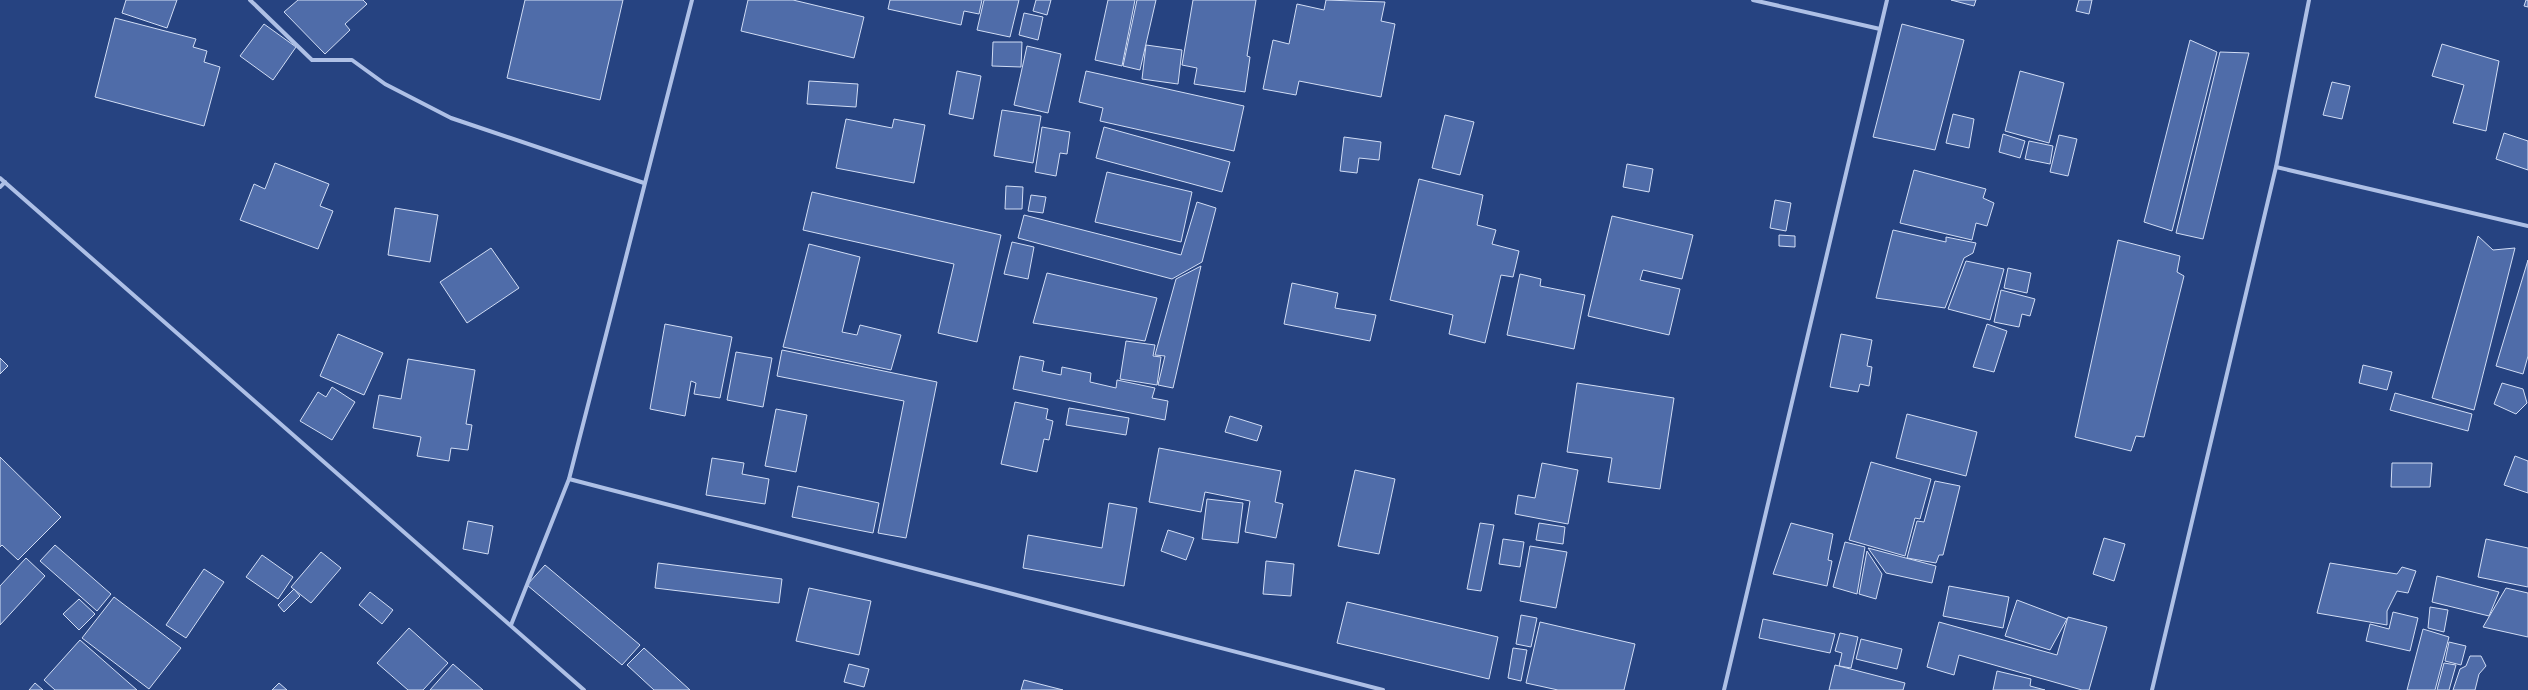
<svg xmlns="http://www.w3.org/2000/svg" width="2528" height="690" font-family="'Public Sans',sans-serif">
<rect width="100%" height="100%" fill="#264381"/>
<!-- building -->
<g fill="#4f6ca9" stroke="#d1ddf5">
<path d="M126 0H177L167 28 122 13Z"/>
<path d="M298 0H363L367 4 345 24 350 30 325 54 284 12Z"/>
<path d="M525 0H623L600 100 507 78Z"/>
<path d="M748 0H793L864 17 854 58 741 31Z"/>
<path d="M890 0H982L979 14 964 11 961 25 888 9Z"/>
<path d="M984 0H1019L1010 37 977 30Z"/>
<path d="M1036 0H1051L1047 15 1033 11Z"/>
<path d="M1108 0H1135L1122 66 1095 60Z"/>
<path d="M1137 0H1156L1140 70 1123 66Z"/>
<path d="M1193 0H1256L1247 56 1250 57 1245 92 1194 84 1197 68 1182 65Z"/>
<path d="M1326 0 1385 2 1381 21 1395 24 1381 97 1299 81 1296 95 1263 89 1273 40 1289 44 1297 4 1324 10Z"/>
<path d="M1951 0H1976L1974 6Z"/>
<path d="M2079 0H2092L2089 14 2076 11Z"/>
<path d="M2526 0H2528V7L2524 6Z"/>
<path d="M1024 13 1043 17 1038 40 1019 35Z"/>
<path d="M115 18 196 39 193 47 207 51 204 62 220 67 204 126 95 97Z"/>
<path d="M264 24 296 47 273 80 240 56Z"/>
<path d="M1902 24 1964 40 1935 150 1873 137Z"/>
<path d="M2190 40 2217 52 2172 231 2144 222Z"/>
<path d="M993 42H1022L1021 67 992 66Z"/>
<path d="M2442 44 2499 61 2486 131 2453 123 2464 85 2432 76Z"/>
<path d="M1146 45 1182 50 1178 84 1142 79Z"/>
<path d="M1027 46 1061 54 1048 113 1014 105Z"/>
<path d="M2220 52 2249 53 2203 239 2176 233Z"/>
<path d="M957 71 981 76 973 119 949 114Z"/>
<path d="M1086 71 1244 106 1234 151 1100 121 1103 108 1079 102Z"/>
<path d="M2020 71 2064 83 2049 143 2005 131Z"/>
<path d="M809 81 858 84 856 107 807 104Z"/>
<path d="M2332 82 2350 86 2342 119 2323 115Z"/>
<path d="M1002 110 1041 116 1033 163 994 156Z"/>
<path d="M1953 114 1974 119 1969 148 1946 143Z"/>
<path d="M1445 115 1474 122 1460 175 1432 168Z"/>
<path d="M846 119 892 128 894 119 925 125 914 183 836 168Z"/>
<path d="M1042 127 1070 132 1067 154 1060 153 1056 176 1035 172Z"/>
<path d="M1104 127 1230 162 1222 192 1096 158Z"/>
<path d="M2504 133 2528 141V170L2496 159Z"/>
<path d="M2003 134 2025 141 2020 158 1999 152Z"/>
<path d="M2059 135 2077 139 2068 176 2050 172Z"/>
<path d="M1344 137 1381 142 1379 160 1359 158 1357 173 1340 171Z"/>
<path d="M2029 141 2053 146 2050 164 2025 159Z"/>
<path d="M275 163 329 184 320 206 333 211 318 249 240 220 254 184 265 189Z"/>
<path d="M1627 164 1653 169 1649 192 1623 187Z"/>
<path d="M1914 170 1986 189 1983 198 1994 203 1987 226 1976 223 1972 240 1900 223Z"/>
<path d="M1107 172 1192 192 1181 242 1095 222Z"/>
<path d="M1419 179 1483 195 1477 225 1496 230 1492 244 1519 251 1513 277 1501 275 1485 343 1449 334 1453 315 1390 300Z"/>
<path d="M1006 186 1023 187 1022 209H1005Z"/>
<path d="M812 192 1001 235 977 342 938 333 954 264 803 230Z"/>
<path d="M1031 195 1046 197 1043 213 1028 211Z"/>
<path d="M1775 200 1791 203 1786 231 1770 228Z"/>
<path d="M1197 202 1216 208 1202 262 1172 279 1018 238 1024 215 1181 255Z"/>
<path d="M395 208 438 215 430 262 388 255Z"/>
<path d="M1612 216 1693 235 1682 279 1643 270 1640 280 1680 289 1669 335 1588 316Z"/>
<path d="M1893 230 1946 242V237L1976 243 1973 253 1964 258 1945 308 1876 298Z"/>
<path d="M1779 235 1795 236V247L1779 246Z"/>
<path d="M2478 236 2493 250 2515 248 2474 410 2432 398Z"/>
<path d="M2118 240 2180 256 2177 272 2184 276 2144 437 2136 436 2131 451 2075 437Z"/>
<path d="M1012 242 1034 247 1028 279 1004 274Z"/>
<path d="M809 244 860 257 842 332 857 335 860 325 901 335 891 370 783 347Z"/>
<path d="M491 248 519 288 467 323 440 282Z"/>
<path d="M2528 260V356L2523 374 2496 366Z"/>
<path d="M1966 261 2004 269 1990 320 1948 309Z"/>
<path d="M1201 266 1173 388 1158 385 1165 356 1155 355 1176 279Z"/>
<path d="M2008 268 2031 273 2027 293 2004 288Z"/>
<path d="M1047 273 1157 298 1145 341 1033 323Z"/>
<path d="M1520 274 1541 279 1540 286 1585 295 1574 349 1507 335Z"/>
<path d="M1292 283 1338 293 1335 308 1376 315 1370 341 1284 324Z"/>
<path d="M2001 290 2035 299 2030 316 2022 314 2019 327 1994 322Z"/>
<path d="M665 324 732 337 720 398 694 394 696 383 691 381 685 416 650 409Z"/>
<path d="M1987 324 2007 331 1994 372 1973 367Z"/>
<path d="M338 334 383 353 364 395 320 376Z"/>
<path d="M1841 334 1872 340 1867 366 1872 367 1869 386 1860 384 1858 392 1830 387Z"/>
<path d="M1126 341 1155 345 1153 356 1161 357 1157 385 1120 379Z"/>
<path d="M782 350 937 382 906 538 878 533 904 401 777 376Z"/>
<path d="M736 352 772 358 763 407 727 400Z"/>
<path d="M1020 356 1044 361 1042 371 1061 375 1062 367 1091 373 1090 382 1116 388 1117 380 1155 388 1152 398 1168 401 1165 420 1013 389Z"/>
<path d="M0 358 8 366 0 374Z"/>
<path d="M408 359 475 370 466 424 472 425 468 450 451 448 449 461 417 456 421 437 373 428 379 395 401 399Z"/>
<path d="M2363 365 2392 372 2387 390 2359 383Z"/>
<path d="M1577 383 1674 398 1660 489 1608 482 1612 458 1567 452Z"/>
<path d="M2502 383 2523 389 2527 403 2516 414 2494 404Z"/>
<path d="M332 387 355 402 332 440 300 421 318 392 326 397Z"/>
<path d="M2395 393 2472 414 2468 431 2390 410Z"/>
<path d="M1015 402 1048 409 1046 419 1053 421 1049 440 1044 439 1037 472 1001 464Z"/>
<path d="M1069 408 1129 418 1126 435 1066 425Z"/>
<path d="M776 409 807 415 796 472 765 466Z"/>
<path d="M1907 414 1977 432 1966 476 1896 458Z"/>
<path d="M1230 416 1262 426 1257 441 1225 432Z"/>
<path d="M1159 448 1281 471 1275 502 1283 504 1276 538 1245 532 1250 501 1205 492 1201 512 1149 502Z"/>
<path d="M2515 456 2528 461V493L2504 485Z"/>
<path d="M0 457 61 517 18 560 2 545 0 547Z"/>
<path d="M712 458 744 463 742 474 769 479 765 504 706 495Z"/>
<path d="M1871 462 1931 479 1920 519 1915 518 1905 556 1849 540Z"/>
<path d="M1542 463 1578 470 1568 524 1515 514 1518 495 1535 498Z"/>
<path d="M2392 463H2432L2430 487H2391Z"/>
<path d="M1355 470 1395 479 1379 554 1338 546Z"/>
<path d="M1935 481 1960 486 1943 555H1939L1936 563 1907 558 1917 521 1924 522Z"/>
<path d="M798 486 879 503 873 533 792 517Z"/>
<path d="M1207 499 1243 503 1238 543 1202 539Z"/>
<path d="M1109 503 1137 508 1124 586 1023 568 1028 535 1102 548Z"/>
<path d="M468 521 493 526 488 554 463 549Z"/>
<path d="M1480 523 1494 525 1481 591 1467 589Z"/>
<path d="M1539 523 1565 527 1563 544 1536 540Z"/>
<path d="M1791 523 1833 534 1828 560 1832 561 1827 586 1773 574Z"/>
<path d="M1168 530 1194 538 1186 560 1161 551Z"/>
<path d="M2104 538 2125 544 2114 581 2093 574Z"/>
<path d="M1503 539 1524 542 1520 567 1499 564Z"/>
<path d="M2486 539 2528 548V587L2478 577Z"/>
<path d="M1845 542 1865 547 1857 594 1833 587Z"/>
<path d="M55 545 111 594 97 611 40 561Z"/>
<path d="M1530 546 1567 552 1556 608 1520 601Z"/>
<path d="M1868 548 1936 566 1932 583 1886 573Z"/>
<path d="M1867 551 1882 574 1876 599 1859 594Z"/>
<path d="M321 552 341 568 311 603 291 587Z"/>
<path d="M262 555 293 577 278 599 246 577Z"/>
<path d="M26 558 45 576 0 625V586Z"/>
<path d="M1266 561 1294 564 1291 596 1263 594Z"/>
<path d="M658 563 782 579 779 603 655 588Z"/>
<path d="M2330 563 2397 574 2402 567 2416 571 2408 593 2397 591 2387 611V625L2317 613Z"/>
<path d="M545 565 640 645 622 665 527 585Z"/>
<path d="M204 569 224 582 186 638 166 625Z"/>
<path d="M2437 576 2499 592 2489 616 2432 602Z"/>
<path d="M1949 586 2009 597 2003 628 1943 616Z"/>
<path d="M809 588 871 601 859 655 796 641Z"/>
<path d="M2506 588 2528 593V637L2483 627Z"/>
<path d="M294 589 300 596 284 612 278 605Z"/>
<path d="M370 592 393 610 382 624 359 605Z"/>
<path d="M114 597 181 648 149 689 82 638Z"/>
<path d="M79 599 95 614 79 630 63 614Z"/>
<path d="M2017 600 2067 619 2050 650 2005 636Z"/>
<path d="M1347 602 1498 637 1489 679 1337 643Z"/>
<path d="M2430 607 2448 610 2444 632 2428 628Z"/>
<path d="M2393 612 2418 618 2410 651 2366 641 2370 624 2389 629Z"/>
<path d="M1521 615 1537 618 1531 647 1516 644Z"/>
<path d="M2068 617 2107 627 2089 690H2082L1959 655 1954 675 1927 667 1939 622 2057 655Z"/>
<path d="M1763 619 1835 634 1830 653 1759 638Z"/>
<path d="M1540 622 1635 644 1624 690H1558L1526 683Z"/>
<path d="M409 628 448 663 423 690H408L377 663Z"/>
<path d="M2423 629 2449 637 2435 690H2407Z"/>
<path d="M1840 633 1858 637 1851 668 1839 666 1842 653 1835 651Z"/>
<path d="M1861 639 1902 649 1897 669 1856 659Z"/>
<path d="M80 640 137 690H55L44 680Z"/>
<path d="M2449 642 2466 646 2461 665 2445 661Z"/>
<path d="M644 648 690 690H654L627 665Z"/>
<path d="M1513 648 1527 650 1521 681 1508 678Z"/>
<path d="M2470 656H2481L2486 666 2479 674 2475 690H2453L2460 669 2466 666Z"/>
<path d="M2444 663 2456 665 2449 690H2437Z"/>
<path d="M453 664 483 690H430Z"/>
<path d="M849 664 869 669 864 687 844 682Z"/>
<path d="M1835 665 1905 683 1903 690H1829Z"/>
<path d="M1997 671 2031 679 2030 686 2045 690H1993Z"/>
<path d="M1024 680 1063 690H1021Z"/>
<path d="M35 683 43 690H29Z"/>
<path d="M279 683 287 690H272Z"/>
</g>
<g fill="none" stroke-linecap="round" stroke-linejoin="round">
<!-- minor -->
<g stroke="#aec0e6" stroke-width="4">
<path d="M250 0 312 60H352L385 84 451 118 644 183"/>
<path d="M1753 0 1880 29"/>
<path d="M2276 167 2528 226"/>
<path d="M0 178 584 690"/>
<path d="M0 187 5 182"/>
<path d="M569 479 1383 690"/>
<path d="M511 625 569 479 692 0"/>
<path d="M1724 690 1887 0"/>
<path d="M2152 690 2276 167 2309 0"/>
</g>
</g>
</svg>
